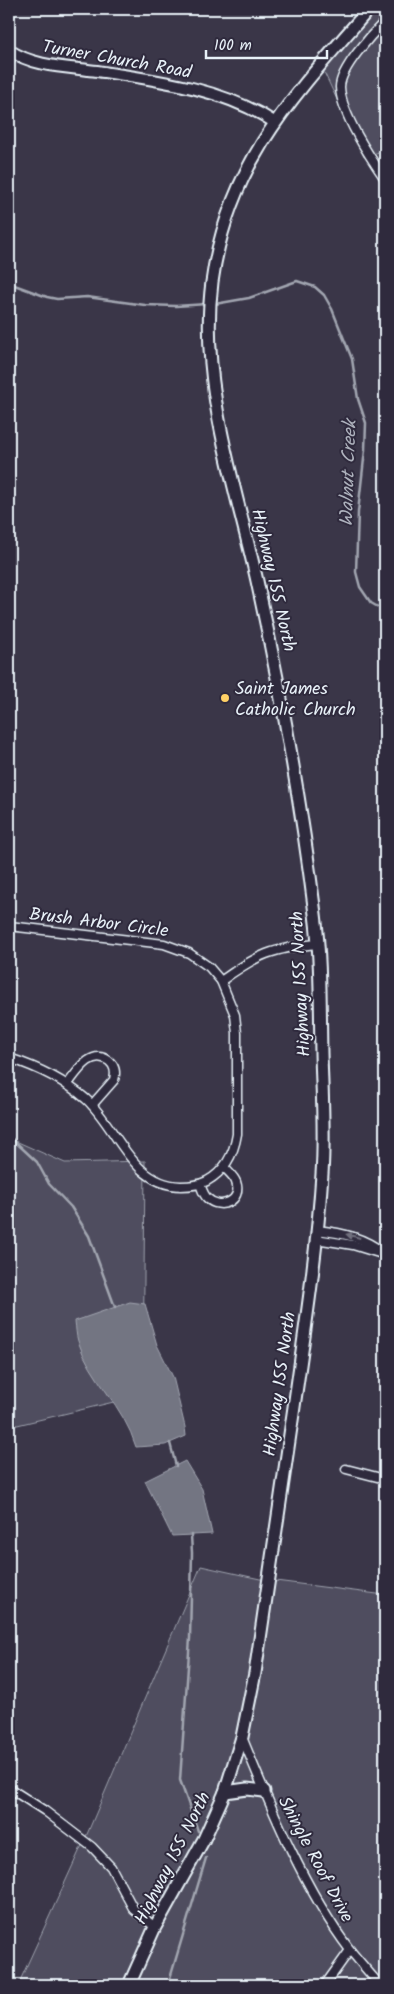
<svg xmlns="http://www.w3.org/2000/svg" width="394" height="1994" font-family="Kalam,sans-serif">
<rect width="100%" height="100%" fill="#3a3648"/>
<filter id="ink" filterUnits="userSpaceOnUse"><feTurbulence type="fractalNoise" baseFrequency=".02" numOctaves="2"/><feDisplacementMap in="SourceGraphic" scale="10" xChannelSelector="R" yChannelSelector="G"/><feConvolveMatrix kernelMatrix="1 2 1 2 8 2 1 2 1" color-interpolation-filters="sRGB"/></filter>
<g filter="url(#ink)">
<!-- green -->
<g fill="#504e5f" stroke="#9ca0ac">
<path d="M373 9H385V150L364 157 323 70 344 38Z"/>
<path d="M9 1138 65 1163 145 1161 143 1395 9 1427Z"/>
<path d="M201 1566 260 1579 385 1595V1985H18L88 1832Z"/>
</g>
<!-- water -->
<g fill="#737482" stroke="#a2a6b1">
<path d="M130 1302 145 1304 157 1345 173 1377 185 1427 186 1436 165 1445 136 1447C124 1406 90 1379 78 1341 76 1335 76 1328 75 1321Z"/>
<path d="M185 1461 202 1489 212 1534 172 1536 145 1481Z"/>
</g>
<g fill="none" stroke-linecap="round" stroke-linejoin="round">
<!-- stream -->
<g stroke="#a2a6b1" stroke-width="2.5">
<path d="M9 283 47 297 57 299 87 297 145 305 176 306 207 304"/>
<path d="M215 304 249 298 297 281 315 287 324 295 332 309 352 359 358 399 366 423 365 450 358 512 356 572 360 587 371 603 385 611"/>
<path d="M9 1136 37 1162 49 1184 71 1207 89 1236 115 1307"/>
<path d="M170 1443 176 1466"/>
<path d="M191 1535 192 1553 190 1638 180 1780 198 1831"/>
<path d="M168 1985 206 1858"/>
</g>
<defs>
<g id="minor">
<path d="M385 21C372 34 340 69 340 87 341 114 370 157 385 179"/>
<path d="M9 926 164 944 189 953 209 967 221 981 235 1015 237 1033V1134C234 1153 225 1171 207 1181 199 1185 191 1186 181 1186 131 1185 118 1128 86 1099 64 1080 37 1067 9 1058"/>
<path d="M221 981C258 954 273 948 318 944"/>
<path d="M67 1085C76 1074 91 1047 109 1061 115 1066 116 1073 114 1080L92 1105"/>
<path d="M200 1184C202 1189 203 1194 207 1198 220 1211 243 1201 236 1182 234 1176 228 1172 224 1167"/>
<path d="M317 1230C343 1233 364 1237 385 1254"/>
<path d="M316 1239 353 1245 382 1254"/>
<path d="M346 1469 385 1479"/>
<path d="M242 1737C270 1806 305 1891 350 1950 360 1962 370 1974 380 1985"/>
<path d="M9 1788 45 1811 92 1847 111 1867 134 1910 155 1927"/>
<path d="M325 1985 350 1950"/>
</g>
<path id="tertiary" d="M9 50C34 67 67 67 97 71 157 80 222 88 274 122"/>
<g id="secondary">
<path d="M225 1792 247 1789 264 1791"/>
<path d="M129 1985 155 1927 204 1839 225 1792 242 1737 255 1673C268 1585 281 1496 294 1407 305 1330 317 1252 322 1174 325 1134 322 1093 321 1053 320 1006 321 960 315 914 301 802 281 691 257 581 235 483 199 383 212 282 228 163 294 95 369 9"/>
</g>
</defs>
<!-- minor casing -->
<use href="#minor" stroke="#e8f1f8" stroke-width="11"/>
<!-- tertiary casing -->
<use href="#tertiary" stroke="#e8f1f8" stroke-width="14"/>
<!-- secondary casing -->
<use href="#secondary" stroke="#e8f1f8" stroke-width="15"/>
<!-- minor -->
<use href="#minor" stroke="#2f2a3d" stroke-width="8"/>
<!-- tertiary -->
<use href="#tertiary" stroke="#2f2a3d" stroke-width="10"/>
<!-- secondary -->
<use href="#secondary" stroke="#2f2a3d" stroke-width="11"/>
</g>
<!-- one-way arrows -->
<defs><path id="oneway-solid" d="M-6-.8H1V-3.2L6.5 0L1 3.2V.8H-6Z" transform="scale(1.25)"/></defs>
<use fill="#70707e" href="#oneway-solid" transform="translate(353 1236) rotate(-165)"/>
</g>
<!-- markers -->
<circle fill="#ffd166" stroke="#2f2a3d" stroke-width="2" cx="225" cy="698" r="5"/>
<g text-anchor="middle" stroke-width="4" stroke-linejoin="round" paint-order="stroke">
<!-- street labels -->
<g font-size="18" fill="#e8f1f8" stroke="#2f2a3d">
<text transform="translate(117 59) rotate(10)" y="6">Turner Church Road</text>
<text transform="translate(274 580) rotate(77)" y="6">Highway 155 North</text>
<text transform="translate(99 922) rotate(7)" y="6">Brush Arbor Circle</text>
<text transform="translate(300 984) rotate(-93)" y="6">Highway 155 North</text>
<text transform="translate(279 1384) rotate(-82)" y="6">Highway 155 North</text>
<text transform="translate(172 1858) rotate(-63)" y="6">Highway 155 North</text>
<text transform="translate(316 1859) rotate(62)" y="6">Shingle Roof Drive</text>
</g>
<!-- poi labels -->
<g font-size="18" fill="#e8f1f8" stroke="#2f2a3d" text-anchor="start">
<text x="235" y="694">Saint James<tspan x="235" dy="21">Catholic Church</tspan></text>
</g>
<!-- water labels -->
<g font-size="19" font-style="italic" fill="#aeb2bd" stroke="#2f2a3d">
<text transform="translate(347 473) rotate(-88)" y="7">Walnut Creek</text>
</g>
</g>
<!-- margin -->
<rect width="394" height="1994" fill="none" stroke="#2f2a3d" stroke-width="30"/>
<rect x="15" y="15" width="364" height="1964" fill="none" stroke="#e8f1f8" stroke-width="2" filter="url(#ink)"/>
<!-- scale -->
<path d="M206 50v8h121v-8" fill="none" stroke="#e8f1f8" stroke-width="2.5"/>
<text x="214" y="50" font-size="15" fill="#e8f1f8" stroke="#2f2a3d" stroke-width="4" paint-order="stroke">100 m</text>
</svg>
